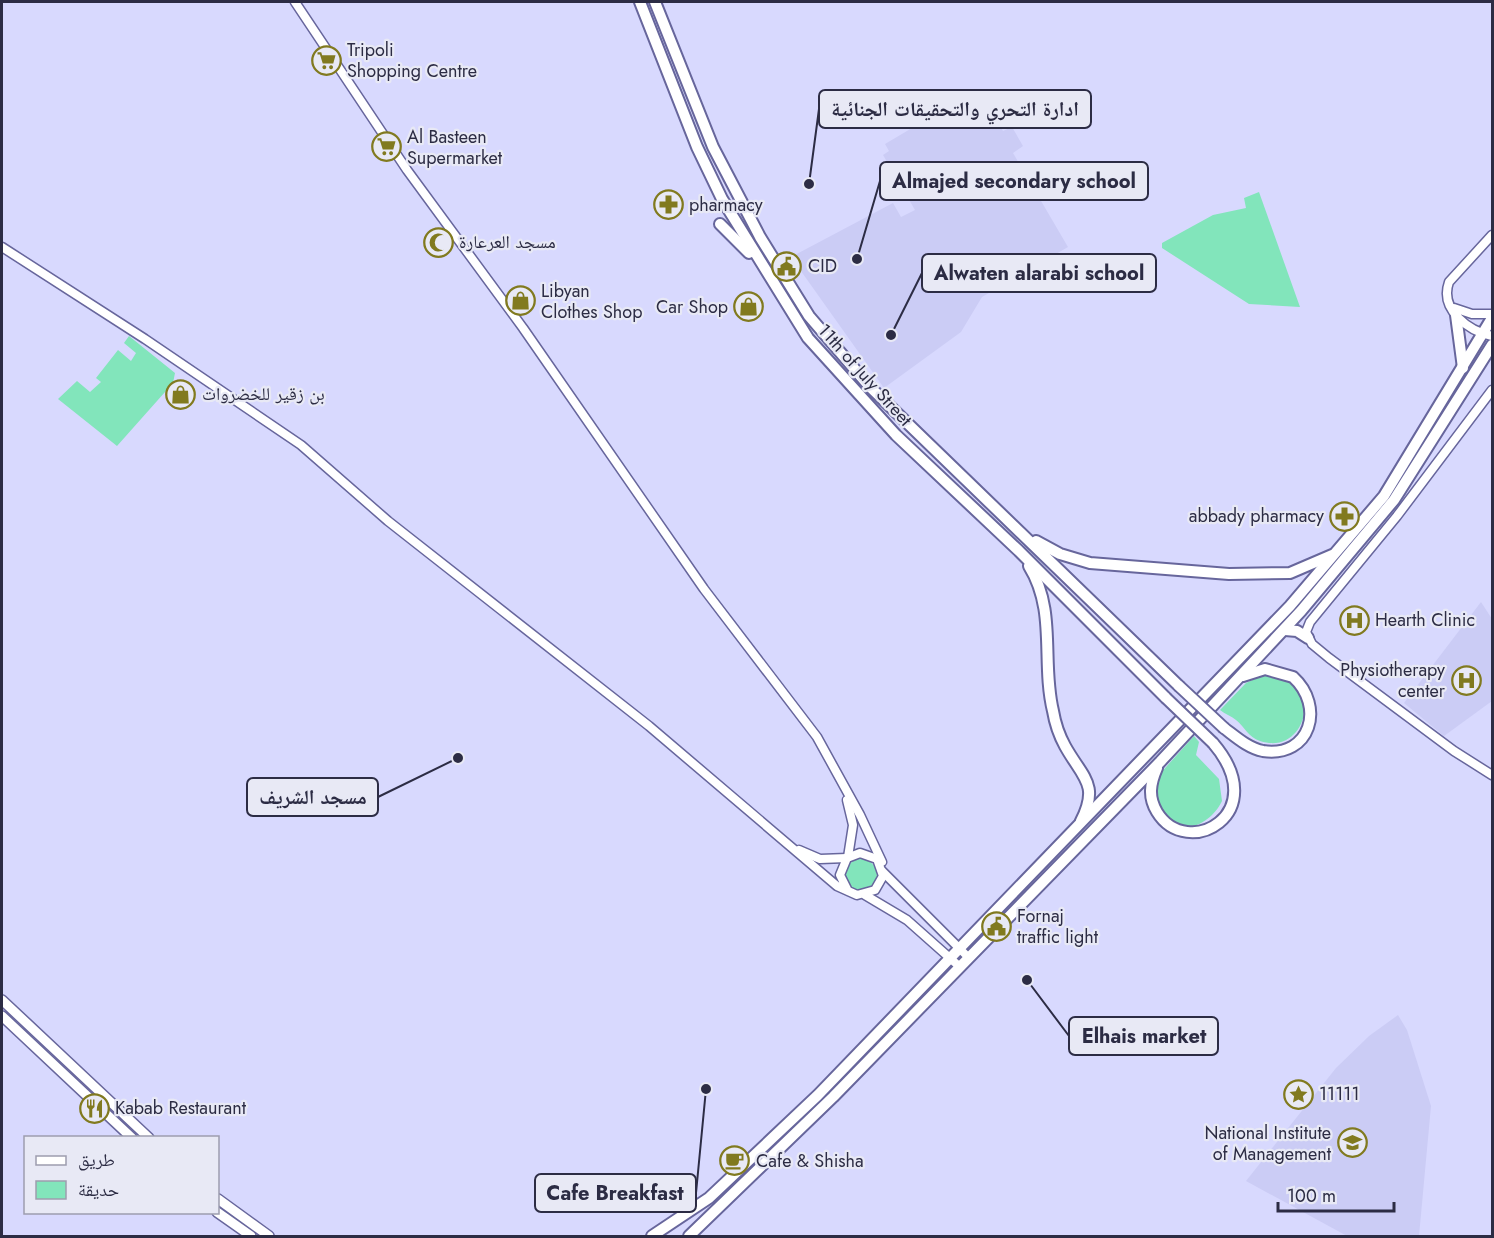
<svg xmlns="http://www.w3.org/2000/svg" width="1494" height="1238" font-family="Jost,'Noto Naskh Arabic',sans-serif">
<rect width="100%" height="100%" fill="#d8d9fe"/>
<!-- built -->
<g fill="#cbccf5">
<path d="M978 89 1003 131 1012 127 1023 146 1013 153 1068 247 982 297 961 332 884 388 791 257 893 203 901 217 915 210 883 155 889 151 885 144Z"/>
<path d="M1481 602 1492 619V701L1444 736 1404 703Z"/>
<path d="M1398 1015 1407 1030 1431 1106 1419 1236H1347L1246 1181 1336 1068 1369 1036Z"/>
</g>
<!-- green -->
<g fill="#82e5bb">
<path d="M1259 192 1300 307 1249 304 1162 248V243L1213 215 1246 208 1244 198Z"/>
<path d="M129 336 175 373 173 383 117 446 58 399 77 381 90 392 101 382 96 378 118 350 131 361 136 353 124 343Z"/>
<path d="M1268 673C1326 678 1308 757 1260 741 1248 737 1245 727 1236 720 1231 716 1225 714 1220 710L1246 683Z"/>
<path d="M1194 736 1199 742 1196 755 1219 779 1222 801C1213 820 1188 837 1168 820 1163 816 1158 806 1154 800L1157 777Z"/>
<circle cx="861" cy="875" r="16"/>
</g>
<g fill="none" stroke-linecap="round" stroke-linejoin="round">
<defs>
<g id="secondary">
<path d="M295 2 407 170 523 328 704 589 817 737 860 815 882 862"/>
<path d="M1492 235 1449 282C1439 310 1469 331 1492 336"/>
<path d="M2 247 145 339 301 445 388 521 649 726 837 886 857 895 875 890 883 876 877 859 860 853 847 858 840 875 848 891"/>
<path d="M1454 308 1472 314H1492"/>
<path d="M1492 390 1397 516 1310 622 1306 632 1312 644 1329 658 1454 751 1492 775"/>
<path d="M847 800 853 825 848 857"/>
<path d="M799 850 820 859 847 858"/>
<path d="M882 871 969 958"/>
<path d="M865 895 907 920 960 967"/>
</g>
<g id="primary">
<path d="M2 1000 149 1138"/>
<path d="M2 1016 132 1138"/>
<path d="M218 1199 269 1236"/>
<path d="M217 1212 251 1236"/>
</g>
<g id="highway">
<path d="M640 2 697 147 722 199 808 338 896 435 1019 551 1166 698"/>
<path d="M655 2 713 147 760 237 809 316 870 387 1179 686"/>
<path d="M720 224 749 253"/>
<path d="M1456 315 1463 368"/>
<path d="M1036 541 1060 554 1090 563 1229 574 1290 573 1332 555"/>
<path d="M1029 566C1057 611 1041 662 1053 711 1055 723 1059 735 1065 746 1082 777 1100 784 1081 821"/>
<path d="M1285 630 1297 631 1308 638"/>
<path d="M1224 728C1236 737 1248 748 1263 751 1311 758 1325 706 1293 677L1265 669 1243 676"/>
<path d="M1157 768C1150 784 1148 797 1157 812 1187 861 1274 814 1213 743"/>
<path d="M652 1236 709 1198 818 1095 1290 606 1384 496 1492 318"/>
<path d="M689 1236 833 1097 1160 762 1301 611 1394 500 1492 345"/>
</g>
</defs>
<!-- secondary casing -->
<use href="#secondary" stroke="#67669c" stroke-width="11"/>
<!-- primary casing -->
<use href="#primary" stroke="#67669c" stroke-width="12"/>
<!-- highway casing -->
<use href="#highway" stroke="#67669c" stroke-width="14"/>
<!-- secondary -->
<use href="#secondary" stroke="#fff" stroke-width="8"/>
<!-- primary -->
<use href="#primary" stroke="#fff" stroke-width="9"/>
<!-- highway -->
<use href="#highway" stroke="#fff" stroke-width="10"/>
<defs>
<g id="highway-bridge">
<path d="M1179 686 1224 728"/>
<path d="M1166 698 1213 743"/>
</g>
</defs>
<!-- highway-bridge casing -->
<use href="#highway-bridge" stroke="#67669c" stroke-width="14" stroke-linecap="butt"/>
<!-- highway-bridge -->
<use href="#highway-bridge" stroke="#fff" stroke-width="10"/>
</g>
<!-- icons -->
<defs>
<symbol id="supermarket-ring" viewBox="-11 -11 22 22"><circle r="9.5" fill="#e8e9f5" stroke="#817a1f" stroke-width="1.5"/><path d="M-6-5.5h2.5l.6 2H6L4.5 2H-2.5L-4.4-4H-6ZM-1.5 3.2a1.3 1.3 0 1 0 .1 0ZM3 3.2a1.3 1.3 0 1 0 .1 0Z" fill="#817a1f"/></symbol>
<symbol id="pharmacy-ring" viewBox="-11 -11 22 22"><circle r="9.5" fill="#e8e9f5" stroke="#817a1f" stroke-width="1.5"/><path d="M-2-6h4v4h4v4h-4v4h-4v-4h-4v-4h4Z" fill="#817a1f"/></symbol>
<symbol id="mosque-ring" viewBox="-11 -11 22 22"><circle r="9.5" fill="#e8e9f5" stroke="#817a1f" stroke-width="1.5"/><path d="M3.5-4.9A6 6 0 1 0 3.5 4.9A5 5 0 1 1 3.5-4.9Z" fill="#817a1f"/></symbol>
<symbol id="civic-ring" viewBox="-11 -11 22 22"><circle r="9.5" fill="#e8e9f5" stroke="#817a1f" stroke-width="1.5"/><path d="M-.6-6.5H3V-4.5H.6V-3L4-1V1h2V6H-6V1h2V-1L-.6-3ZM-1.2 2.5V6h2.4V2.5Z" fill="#817a1f"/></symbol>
<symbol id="shop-ring" viewBox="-11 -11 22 22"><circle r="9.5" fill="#e8e9f5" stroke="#817a1f" stroke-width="1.5"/><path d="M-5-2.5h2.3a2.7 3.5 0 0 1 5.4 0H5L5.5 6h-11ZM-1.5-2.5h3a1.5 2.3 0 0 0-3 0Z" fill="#817a1f"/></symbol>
<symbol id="hospital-ring" viewBox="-11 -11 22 22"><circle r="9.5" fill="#e8e9f5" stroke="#817a1f" stroke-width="1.5"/><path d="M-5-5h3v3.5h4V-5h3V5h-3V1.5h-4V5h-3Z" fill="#817a1f"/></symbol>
<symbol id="sight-ring" viewBox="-11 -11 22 22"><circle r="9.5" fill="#e8e9f5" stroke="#817a1f" stroke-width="1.5"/><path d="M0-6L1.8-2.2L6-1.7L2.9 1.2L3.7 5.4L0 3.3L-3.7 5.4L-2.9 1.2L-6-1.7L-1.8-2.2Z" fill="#817a1f"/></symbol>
<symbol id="restaurant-ring" viewBox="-11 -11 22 22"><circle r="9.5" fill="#e8e9f5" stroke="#817a1f" stroke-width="1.5"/><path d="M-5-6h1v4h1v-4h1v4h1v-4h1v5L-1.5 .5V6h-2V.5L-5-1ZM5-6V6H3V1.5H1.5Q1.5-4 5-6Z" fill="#817a1f"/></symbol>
<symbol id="university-ring" viewBox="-11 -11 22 22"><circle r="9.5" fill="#e8e9f5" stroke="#817a1f" stroke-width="1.5"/><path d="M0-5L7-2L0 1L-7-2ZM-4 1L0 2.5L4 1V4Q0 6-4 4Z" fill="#817a1f"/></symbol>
<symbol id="cafe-ring" viewBox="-11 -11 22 22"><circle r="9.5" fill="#e8e9f5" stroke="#817a1f" stroke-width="1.5"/><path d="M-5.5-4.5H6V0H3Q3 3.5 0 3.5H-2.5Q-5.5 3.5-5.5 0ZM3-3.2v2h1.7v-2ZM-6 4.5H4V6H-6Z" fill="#817a1f"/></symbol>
</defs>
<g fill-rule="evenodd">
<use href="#supermarket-ring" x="310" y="44" width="33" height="33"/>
<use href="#supermarket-ring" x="370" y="130" width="33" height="33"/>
<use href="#pharmacy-ring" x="652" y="188" width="33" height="33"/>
<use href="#mosque-ring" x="422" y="226" width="33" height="33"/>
<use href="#civic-ring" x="770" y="250" width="33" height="33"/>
<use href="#shop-ring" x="504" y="284" width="33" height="33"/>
<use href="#shop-ring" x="732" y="290" width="33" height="33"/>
<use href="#shop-ring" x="164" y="378" width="33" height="33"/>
<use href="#pharmacy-ring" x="1328" y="500" width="33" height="33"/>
<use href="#hospital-ring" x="1338" y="604" width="33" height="33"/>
<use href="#hospital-ring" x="1450" y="664" width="33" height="33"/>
<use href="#civic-ring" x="980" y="910" width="33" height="33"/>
<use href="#sight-ring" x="1282" y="1078" width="33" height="33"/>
<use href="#restaurant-ring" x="78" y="1092" width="33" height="33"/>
<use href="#university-ring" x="1336" y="1126" width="33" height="33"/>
<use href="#cafe-ring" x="718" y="1144" width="33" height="33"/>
</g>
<g text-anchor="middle" stroke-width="4.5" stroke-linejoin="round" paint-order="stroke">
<!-- poi labels -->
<g font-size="18" fill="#2c2c44" stroke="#e8e9f5" text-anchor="start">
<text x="347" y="56">Tripoli<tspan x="347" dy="21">Shopping Centre</tspan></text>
<text x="407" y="143">Al Basteen<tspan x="407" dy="21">Supermarket</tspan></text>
<text x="689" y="211">pharmacy</text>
<text x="459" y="248">مسجد العرعارة</text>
<text x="808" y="272">CID</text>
<text x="541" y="297">Libyan<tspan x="541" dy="21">Clothes Shop</tspan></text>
<text x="728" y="313" text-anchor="end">Car Shop</text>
<text x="202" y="400">بن زقير للخضروات</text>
<text x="1324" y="522" text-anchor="end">abbady pharmacy</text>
<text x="1375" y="626">Hearth Clinic</text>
<text x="1445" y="676" text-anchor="end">Physiotherapy<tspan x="1445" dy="21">center</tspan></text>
<text x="1017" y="922">Fornaj<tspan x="1017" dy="21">traffic light</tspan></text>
<text x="1319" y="1100">11111</text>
<text x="115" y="1114">Kabab Restaurant</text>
<text x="1331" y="1139" text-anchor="end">National Institute<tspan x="1331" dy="21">of Management</tspan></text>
<text x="756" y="1167">Cafe &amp; Shisha</text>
</g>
<!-- street labels -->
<g font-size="18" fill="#2c2c44" stroke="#e8e9f5">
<text transform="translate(865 375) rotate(48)" y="6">11th of July Street</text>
</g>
</g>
<!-- callouts -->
<path fill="none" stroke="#2c2c44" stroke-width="2" d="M809 184L819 109M857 259L880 181M891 335L922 273M458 758L378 797M1027 980L1069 1036M706 1089L696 1193"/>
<g fill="#2c2c44" stroke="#e8e9f5" stroke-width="2">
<circle cx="809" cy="184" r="6"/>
<circle cx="857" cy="259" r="6"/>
<circle cx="891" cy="335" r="6"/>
<circle cx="458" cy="758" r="6"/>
<circle cx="1027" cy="980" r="6"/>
<circle cx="706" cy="1089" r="6"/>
</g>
<g fill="#e8e9f5" stroke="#2c2c44" stroke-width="2">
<rect x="819" y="90" width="272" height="38" rx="6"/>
<rect x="880" y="162" width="268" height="38" rx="6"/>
<rect x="922" y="254" width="234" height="38" rx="6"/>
<rect x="247" y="778" width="131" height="38" rx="6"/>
<rect x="1069" y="1017" width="149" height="38" rx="6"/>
<rect x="535" y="1174" width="161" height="38" rx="6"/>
</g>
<g font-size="20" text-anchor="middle" font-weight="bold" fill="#2c2c44">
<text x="955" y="116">ادارة التحري والتحقيقات الجنائية</text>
<text x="1014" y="188">Almajed secondary school</text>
<text x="1039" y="280">Alwaten alarabi school</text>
<text x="313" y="804">مسجد الشريف</text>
<text x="1144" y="1043">Elhais market</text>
<text x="615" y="1200">Cafe Breakfast</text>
</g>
<!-- border -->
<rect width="1494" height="1238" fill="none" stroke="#2c2c44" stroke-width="6"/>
<!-- legend -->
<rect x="24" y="1136" width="195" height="78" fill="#e8e9f5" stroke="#9d9dae" stroke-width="1.5"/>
<rect x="36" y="1156" width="30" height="9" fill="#ffffff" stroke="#9d9dae" stroke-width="1.5"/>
<text x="78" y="1166" font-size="18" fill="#2c2c44">طريق</text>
<rect x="36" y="1181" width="30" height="18" fill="#82e5bb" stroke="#9d9dae" stroke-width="1.5"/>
<text x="78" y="1196" font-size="18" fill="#2c2c44">حديقة</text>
<!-- scale -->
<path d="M1278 1202v9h116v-9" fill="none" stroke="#2c2c44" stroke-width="3"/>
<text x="1287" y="1202" font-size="18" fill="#2c2c44" stroke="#e8e9f5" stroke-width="4.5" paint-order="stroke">100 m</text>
</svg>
